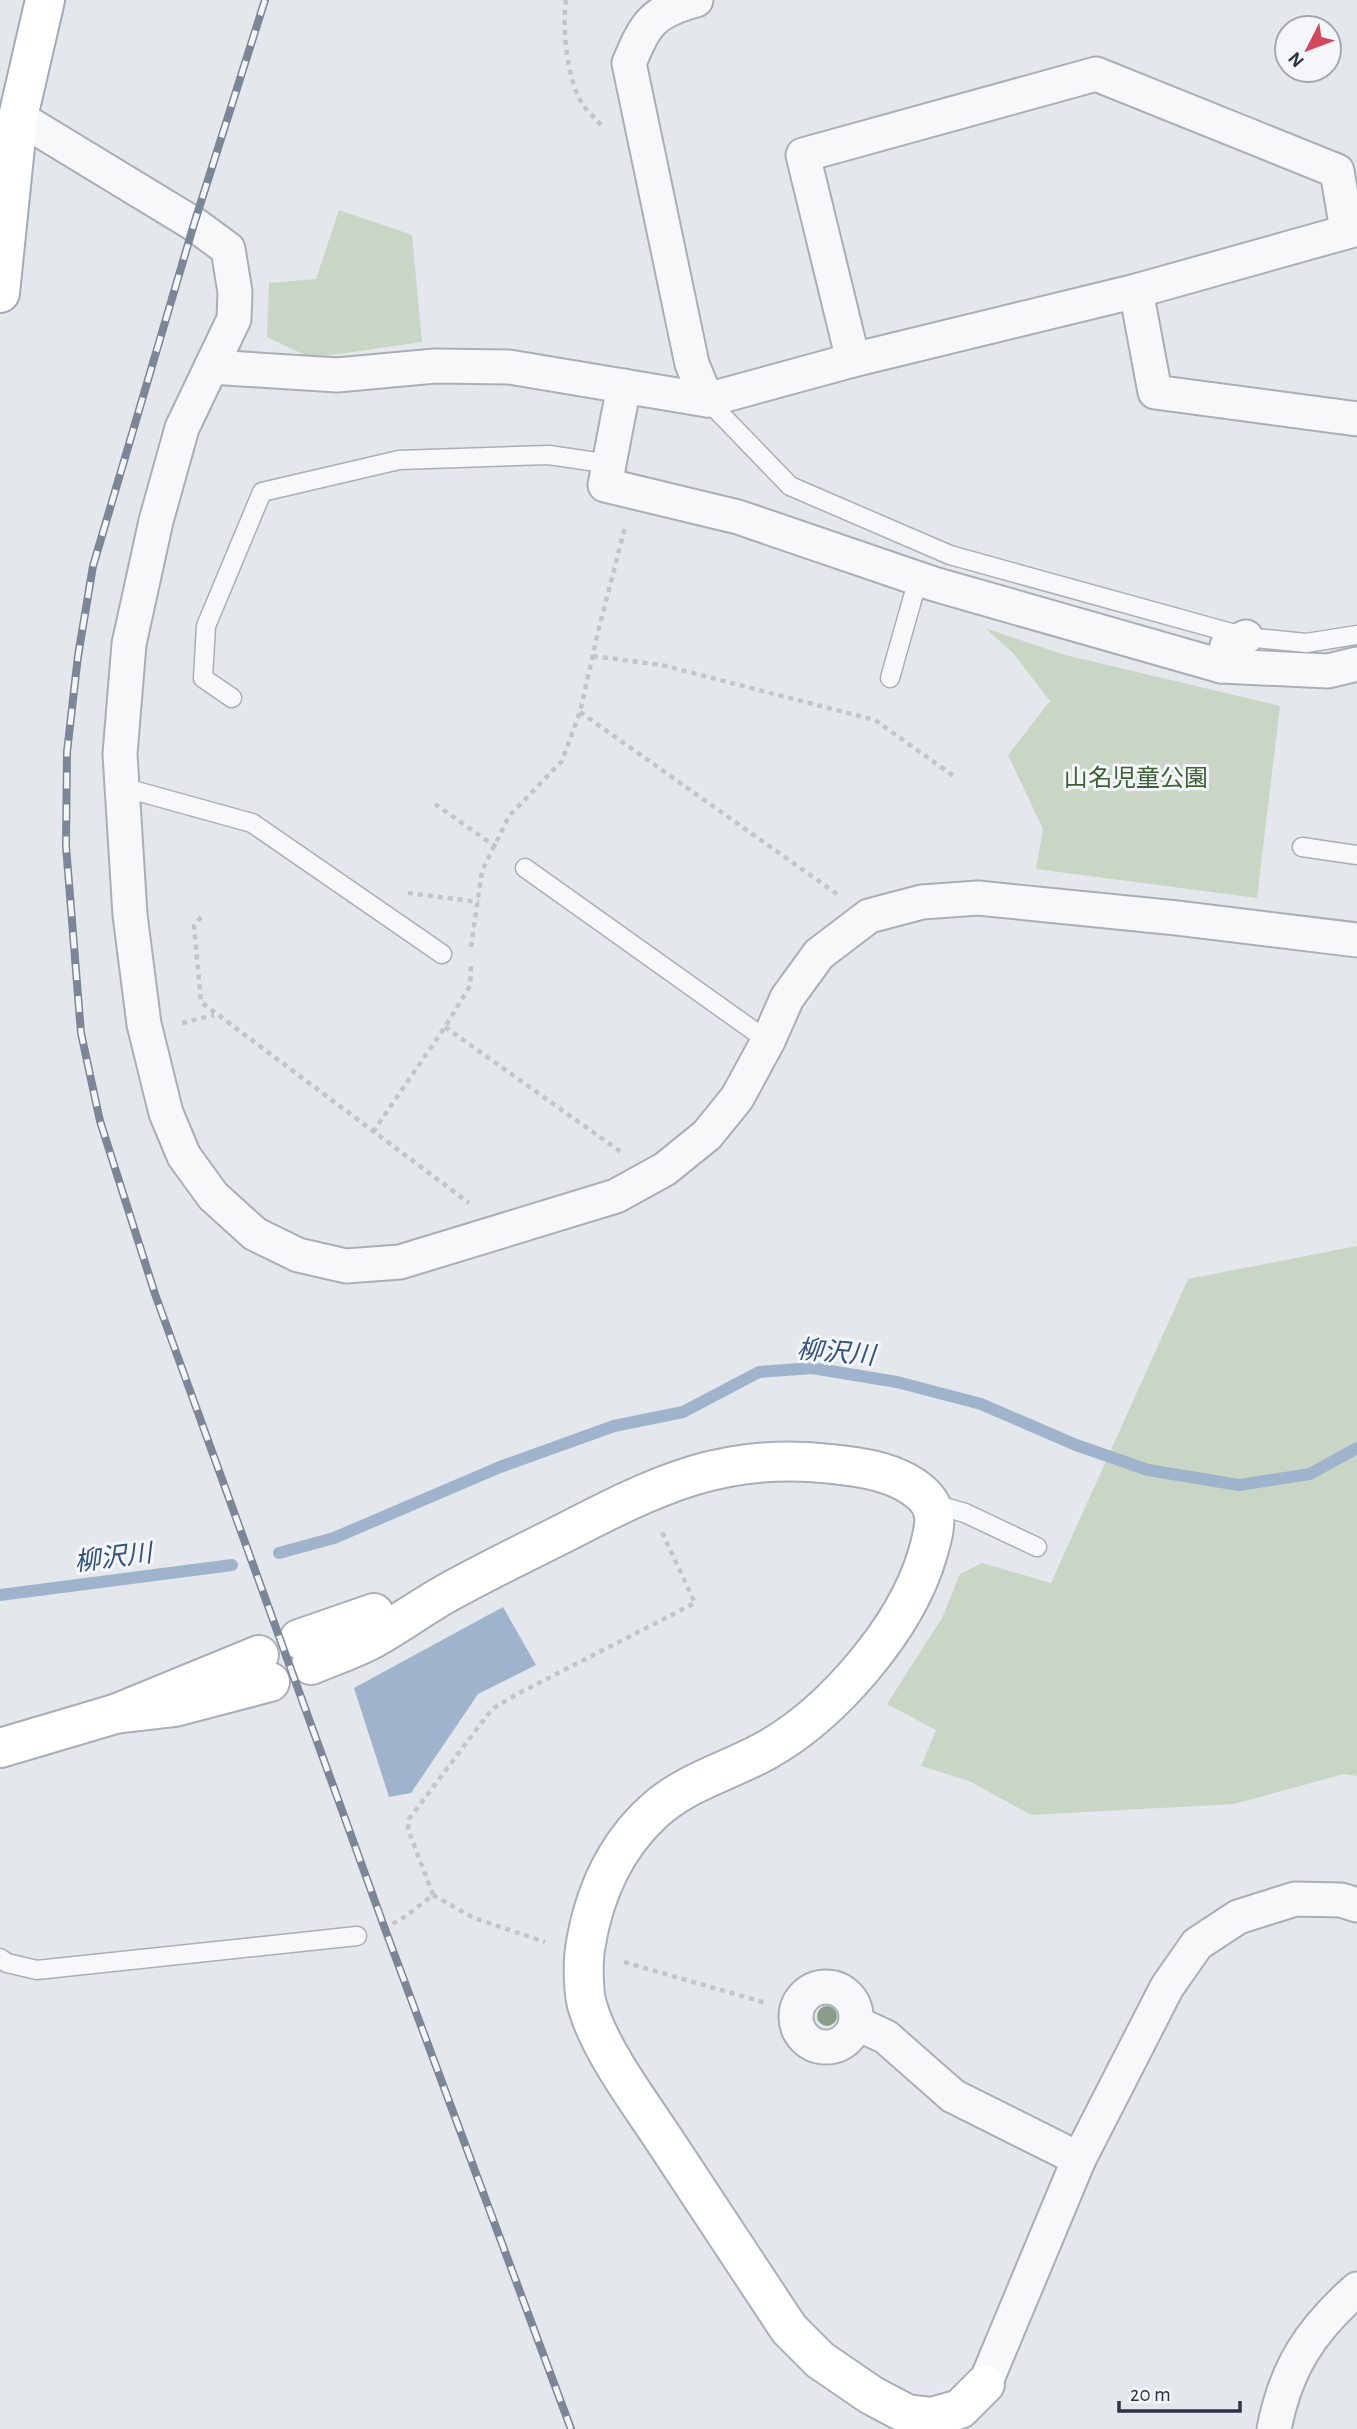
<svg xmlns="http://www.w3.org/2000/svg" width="1357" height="2429" font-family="'Alegreya Sans','Noto Sans JP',sans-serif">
<rect width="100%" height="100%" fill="#e4e7ec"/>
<!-- green -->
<g fill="#c9d6c5">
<path d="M339 210 412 235 422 342 311 358 267 337 269 283 316 279Z"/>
<path d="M985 628 1065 655 1280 706 1257 898 1036 869 1043 829 1008 755 1050 701 1013 653Z"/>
<path d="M1357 1246V1776L1344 1774 1234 1804 1031 1815 969 1781 921 1766 936 1730 887 1704 942 1618 960 1574 982 1563 1051 1583 1188 1279Z"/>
</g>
<!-- water -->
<path fill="#9fb4cc" d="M503 1607 536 1665 478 1694 411 1793 389 1797 354 1688Z"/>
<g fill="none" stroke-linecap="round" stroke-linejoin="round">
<!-- stream -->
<g stroke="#9fb4cc" stroke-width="12">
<path d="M279 1553 334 1538 500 1467 614 1426 683 1412 759 1372 812 1368 897 1382 981 1404 1076 1445 1148 1470 1239 1485 1310 1474 1357 1448"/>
<path d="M0 1595 232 1565"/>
</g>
<defs>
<g id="lane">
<path d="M707 400 790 486 950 555 1246 637 1306 643 1357 635"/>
<path d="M890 678 918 579"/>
<path d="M232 698 203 678 206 626 262 492 399 460 549 455 610 464"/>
<path d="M122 787 252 823 442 954"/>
<path d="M1302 847 1357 855"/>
<path d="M525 868 768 1041"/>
<path d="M931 1503 965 1513 1037 1547"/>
<path d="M0 1958 7 1963 37 1970 357 1936"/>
</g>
<g id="street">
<path d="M696 0C652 12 646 23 629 63L692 364 707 400"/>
<path d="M18 117 194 224 228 249 235 292 234 319 182 428 156 521 129 644 120 754 130 915 144 1024 166 1113 184 1156 213 1196 255 1234 298 1255 346 1266 400 1262 616 1196 665 1169 707 1135 737 1098 768 1041 787 998 819 954 869 916 922 902 978 898 1177 918 1357 940"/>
<path d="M1136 291 1155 392 1357 419"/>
<path d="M853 360 803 155 1096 74 1337 171 1347 230"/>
<path d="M211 367 337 375 435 366 509 367 707 400 853 360 1136 291 1357 229"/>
<path d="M624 386 605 485 738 517 934 584 1221 666 1328 671 1357 664"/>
<path d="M1221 666 1227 646 1246 637"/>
<circle cx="826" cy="2017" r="30"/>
<path d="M856 2023 886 2037 953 2096 1079 2159"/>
<path d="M985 2384 1079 2159 1167 1987 1197 1944 1238 1917 1295 1899 1341 1900 1357 1905"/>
<path d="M1274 2429C1286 2367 1311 2330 1357 2289"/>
</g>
<g id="secondary">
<path d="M299 1639 374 1613"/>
<path d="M259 1655 115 1714 175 1707 270 1682"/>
<path d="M311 1665C332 1656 354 1649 374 1638 399 1624 422 1607 447 1593 485 1572 524 1553 562 1534 655 1486 724 1451 832 1464 858 1467 884 1470 907 1483 942 1503 937 1522 927 1556 905 1629 832 1714 765 1751 727 1772 685 1782 653 1812 614 1848 593 1897 585 1949 583 1963 583 1995 588 2008 600 2049 637 2099 661 2135 704 2200 746 2264 789 2329L820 2360 871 2395 907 2414 932 2417 960 2409 985 2384"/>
<path d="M0 1748 115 1714"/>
</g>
<path id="primary" d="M0 293 18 117 45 0"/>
</defs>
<!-- lane casing -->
<use href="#lane" stroke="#a9aeb7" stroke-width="21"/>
<!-- street casing -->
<use href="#street" stroke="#a9aeb7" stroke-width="37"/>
<!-- secondary casing -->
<use href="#secondary" stroke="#a9aeb7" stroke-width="42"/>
<!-- primary casing -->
<use href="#primary" stroke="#a3abb8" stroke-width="42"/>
<!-- path -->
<g stroke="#c2c5cb" stroke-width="4.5" stroke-dasharray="5 5" stroke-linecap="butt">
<path d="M566 0C562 28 567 81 583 105 588 112 596 119 602 126"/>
<path d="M593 656 662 665 875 720 955 777"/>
<path d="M580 712 837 894"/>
<path d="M435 804 496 847"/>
<path d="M408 893 479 902"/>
<path d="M201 917 194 926 201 1002 469 1203"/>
<path d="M471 947 482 871 509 816 562 761 580 712 598 632 625 527"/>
<path d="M182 1023 214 1015"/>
<path d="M445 1027 621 1152"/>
<path d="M373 1132 445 1027 470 986 471 966"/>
<path d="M433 1895 474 1918 545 1942"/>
<path d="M384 1929 406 1916 433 1895 408 1829 409 1819 492 1709 521 1692 695 1603 660 1528"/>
<path d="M624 1962 766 2003"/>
</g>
<!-- lane -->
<use href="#lane" stroke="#f7f8fa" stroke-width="18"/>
<!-- street -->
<use href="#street" stroke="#f7f8fa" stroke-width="33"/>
<!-- secondary -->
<use href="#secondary" stroke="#fff" stroke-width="38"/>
<!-- primary -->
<use href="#primary" stroke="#fff" stroke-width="38"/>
<defs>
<path id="rail" d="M265 0 194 224 93 566 78 656 67 752 66 846 81 1033 100 1121 155 1294 385 1929 571 2429"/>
</defs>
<!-- rail casing -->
<use href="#rail" stroke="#7d8696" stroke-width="8"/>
<!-- rail -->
<use href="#rail" stroke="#f4f6f9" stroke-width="5" stroke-dasharray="16" stroke-linecap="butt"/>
</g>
<!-- trees -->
<circle fill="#899d89" cx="827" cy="2016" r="10"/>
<g text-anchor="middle" stroke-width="6" stroke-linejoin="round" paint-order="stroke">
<!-- park labels -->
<g font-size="24" fill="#3f6138" stroke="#f4f6f9">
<text x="1136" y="786">山名児童公園</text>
</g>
<!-- water labels -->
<g font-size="26" font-style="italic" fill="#34527a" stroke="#f4f6f9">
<text transform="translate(836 1352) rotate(5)" y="9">柳沢川</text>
<text transform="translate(113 1557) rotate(-7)" y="9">柳沢川</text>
</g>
</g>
<!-- north arrow -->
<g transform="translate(1308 49) rotate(228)"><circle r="33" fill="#f4f6f9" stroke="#a4a8b1" stroke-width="2"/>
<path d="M0-5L12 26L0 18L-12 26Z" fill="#d1495b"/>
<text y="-10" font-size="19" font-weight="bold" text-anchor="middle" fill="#2b3445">N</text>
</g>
<!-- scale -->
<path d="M1119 2401v10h121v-10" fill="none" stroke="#2b3445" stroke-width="3.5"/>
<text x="1130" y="2401" font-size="21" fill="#2b3445" stroke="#f4f6f9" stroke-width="5" paint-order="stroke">20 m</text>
</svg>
